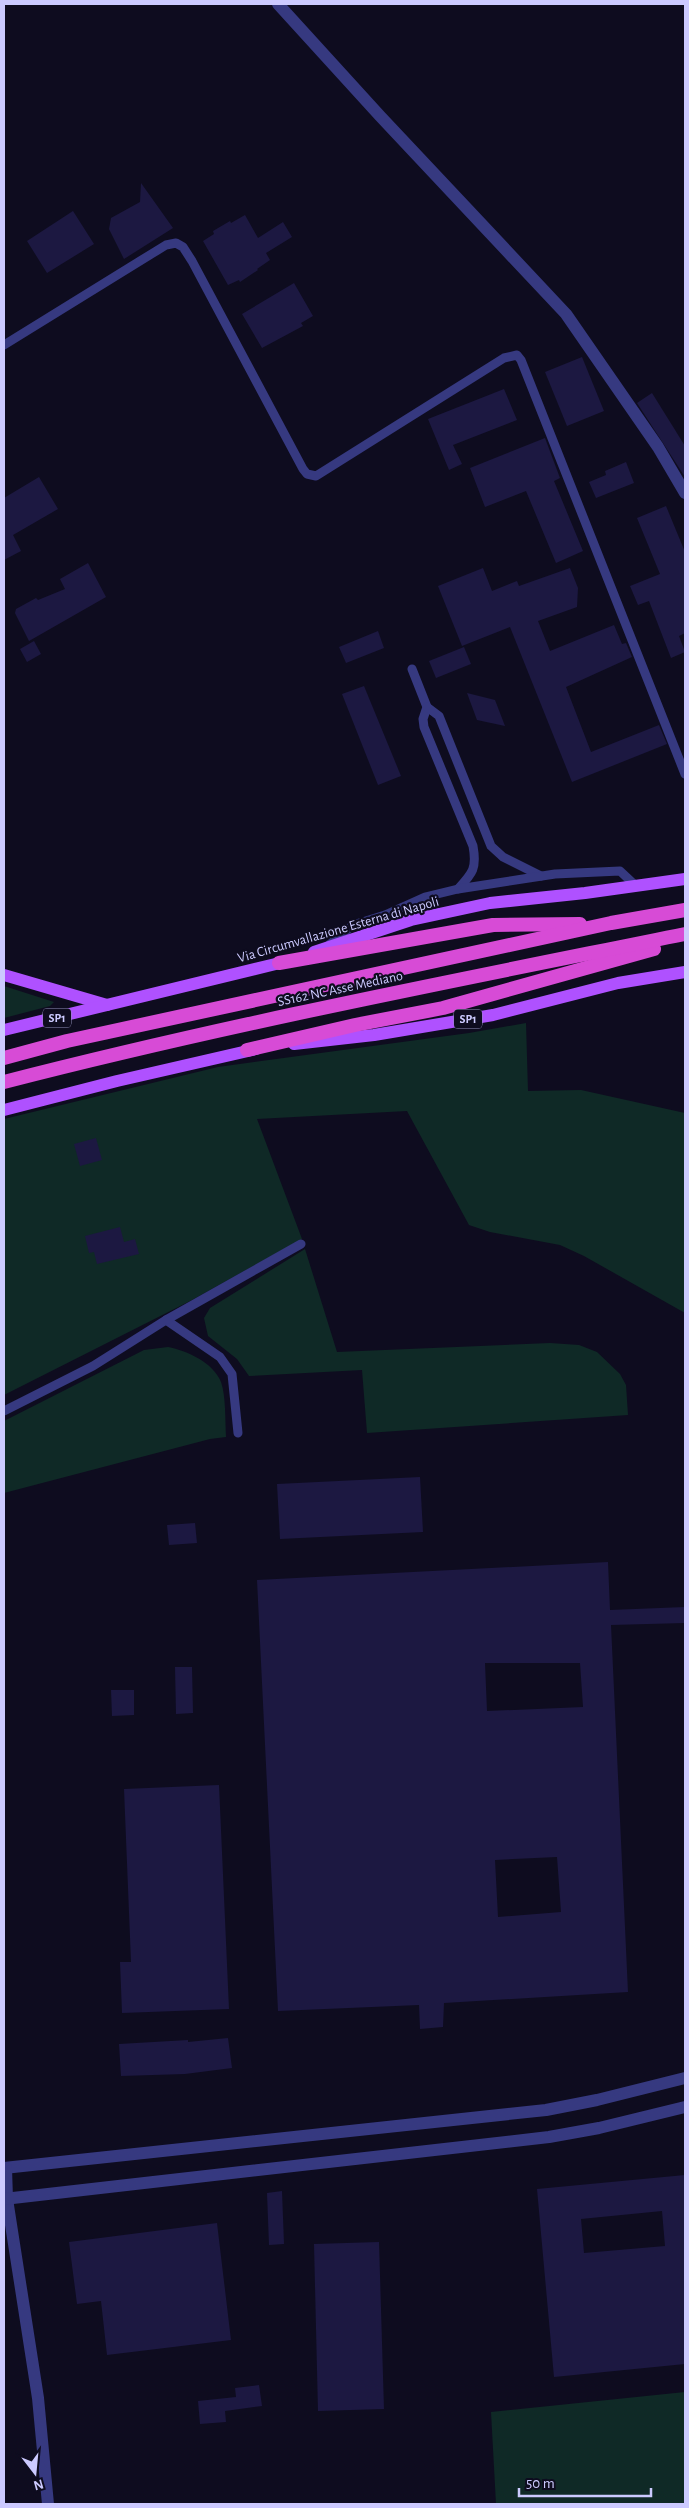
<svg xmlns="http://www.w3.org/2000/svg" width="689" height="2508" font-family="'Alegreya Sans',sans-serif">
<rect width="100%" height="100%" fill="#0e0c1f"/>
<!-- green -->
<g fill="#0f2926">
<path d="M4 986 54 1002 50 1006 4 1018Z"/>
<path d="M526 1023 528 1091 581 1090 685 1113V1313L584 1256 560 1245 490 1232 469 1225 407 1111 257 1119 302 1239 192 1300 4 1395V1119L218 1067 469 1033Z"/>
<path d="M305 1249 337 1352 550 1343 579 1345 597 1352 620 1374 626 1385 628 1415 367 1433 362 1370 249 1376 237 1359 208 1336 204 1318 210 1308Z"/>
<path d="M168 1347C187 1351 213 1362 221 1382 226 1396 225 1421 226 1437L210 1439 4 1493V1421L144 1350Z"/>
<path d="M685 2392V2504H496L491 2412Z"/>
</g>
<!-- building -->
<g fill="#1c1841" fill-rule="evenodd">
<path d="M141 183 173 228 124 259 109 229 111 218 140 202Z"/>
<path d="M73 211 94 244 47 273 27 241Z"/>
<path d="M245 215 258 238 283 222 292 237 266 253 270 260 257 269 258 270 240 282 239 280 228 285 203 241 214 234 213 231 230 221 231 223Z"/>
<path d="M294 283 313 316 301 323 303 326 262 348 242 314Z"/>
<path d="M582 357 604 411 567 426 545 372Z"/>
<path d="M504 389 517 420 453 445 462 464 449 470 428 419Z"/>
<path d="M652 393 685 446V477L637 403Z"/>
<path d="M545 438 560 478 554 481 583 551 556 563 526 491 485 507 470 468Z"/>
<path d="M626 462 634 483 596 498 589 482 606 475 605 471Z"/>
<path d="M39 477 58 509 13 535 21 551 4 560V498Z"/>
<path d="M666 506 685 552V633L679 636 685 652 671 658 649 601 638 605 630 586 660 574 637 518Z"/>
<path d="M88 563 106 597 29 641 15 613 16 609 36 598 38 600 65 589 60 579Z"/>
<path d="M483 568 492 591 517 581 519 586 570 568 578 588 577 607 538 621 550 651 614 625 622 644 626 643 632 657 566 687 591 752 659 725 667 744 572 782 510 627 462 646 438 586Z"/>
<path d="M378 631 384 648 346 663 339 647Z"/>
<path d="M34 641 41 654 27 662 20 649Z"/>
<path d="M464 647 471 664 436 678 429 661Z"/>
<path d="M364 686 401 776 378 785 342 694Z"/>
<path d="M467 693 495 700 505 726 477 720Z"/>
<path d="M96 1138 102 1160 80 1166 74 1144Z"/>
<path d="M120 1227 124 1242 135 1239 139 1254 97 1264 94 1252 89 1253 85 1236Z"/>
<path d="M420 1477 423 1532 280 1539 277 1484Z"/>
<path d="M195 1523 197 1543 169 1545 167 1525Z"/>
<path d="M608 1562 610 1610 685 1607V1623L611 1625 628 1992 444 2003 443 2027 420 2029 419 2005 278 2011 257 1580ZM485 1663H580L583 1707 487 1711ZM557 1857 561 1912 498 1917 495 1860Z"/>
<path d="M175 1667H192L193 1713 176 1714Z"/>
<path d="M111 1690H134V1715L112 1716Z"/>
<path d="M219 1785 229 2009 122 2013 120 1962H131L124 1789Z"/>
<path d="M228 2038 232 2068 185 2074 121 2076 119 2044 188 2040V2042Z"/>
<path d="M685 2175V2364L554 2377 537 2189ZM662 2211 665 2246 584 2253 581 2219Z"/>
<path d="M282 2191 284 2244 269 2245 267 2193Z"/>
<path d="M217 2223 231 2340 107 2355 101 2301 77 2304 69 2242Z"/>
<path d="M379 2242 384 2409 318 2411 314 2244Z"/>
<path d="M259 2385 262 2406 225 2411 226 2422 200 2424 198 2401 236 2397 235 2388Z"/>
</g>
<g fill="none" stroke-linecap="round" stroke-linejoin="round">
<!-- service -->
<g stroke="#363980" stroke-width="9">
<path d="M4 345 153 253 166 245 176 243 183 247 192 261 303 469 307 474 316 476 504 358 517 355 521 360 685 774"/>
<path d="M412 669 427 707 423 719 424 727 473 846C477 868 473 873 458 889"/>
<path d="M427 707 439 716 491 846 503 857 541 876"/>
<path d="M329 945 353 925 385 915 425 897 458 889 555 874 620 871 636 886"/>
<path d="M166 1320 220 1357 232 1374 238 1433"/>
<path d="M4 1411 93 1366 166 1320 301 1244"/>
</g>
<!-- minor -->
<g stroke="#363980" stroke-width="12">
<path d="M278 4 380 116 566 314 658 447 685 493"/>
<path d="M4 2168 546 2110 597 2100 685 2078"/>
<path d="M6 2168 7 2199 38 2398 48 2504"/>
<path d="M4 2199 549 2137 599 2128 685 2107"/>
</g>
<!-- primary -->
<g stroke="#af51ff" stroke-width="12">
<path d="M314 952 411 920 490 903 585 893 685 879"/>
<path d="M4 975 107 1005"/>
<path d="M4 1030 288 961"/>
<path d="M294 1044 374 1035 493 1015 618 983 685 972"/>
<path d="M4 1110 117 1081 256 1049"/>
</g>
<!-- trunk -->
<g stroke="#d74bd6" stroke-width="14">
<path d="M279 963 493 925 580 924"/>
<path d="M247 1050 355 1025 443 1008 654 949"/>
<path d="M4 1058 67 1041 611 923 685 910"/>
<path d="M4 1082C229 1024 458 980 685 934"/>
</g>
</g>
<g text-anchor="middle" stroke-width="4.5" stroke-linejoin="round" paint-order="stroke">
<!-- shield labels -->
<g fill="#0e0c1f" stroke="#9391bc" stroke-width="1">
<rect x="43" y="1008.5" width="28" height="19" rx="4"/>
<rect x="454" y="1009.5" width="28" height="19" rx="4"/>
</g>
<g font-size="12" font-weight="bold" fill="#cccaff">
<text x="57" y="1022">SP1</text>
<text x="468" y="1023">SP1</text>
</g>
<!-- street labels -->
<g font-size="14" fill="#cccaff" stroke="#0e0c1f">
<text transform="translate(338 929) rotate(-16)" y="5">Via Circumvallazione Esterna di Napoli</text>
<text transform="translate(340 988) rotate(-12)" y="5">SS162 NC Asse Mediano</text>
</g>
</g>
<!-- border -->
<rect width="689" height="2508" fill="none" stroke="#cccaff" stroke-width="10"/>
<!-- north arrow -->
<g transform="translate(35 2473) rotate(164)" stroke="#0e0c1f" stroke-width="4" paint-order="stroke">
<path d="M0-4L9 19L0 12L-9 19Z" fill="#cccaff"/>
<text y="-8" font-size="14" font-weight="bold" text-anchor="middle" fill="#cccaff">N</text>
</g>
<!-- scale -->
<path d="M519 2488v8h132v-8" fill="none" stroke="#cccaff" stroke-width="2.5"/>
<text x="526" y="2488" font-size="15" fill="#cccaff" stroke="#0e0c1f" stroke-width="4" paint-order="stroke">50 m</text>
</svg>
